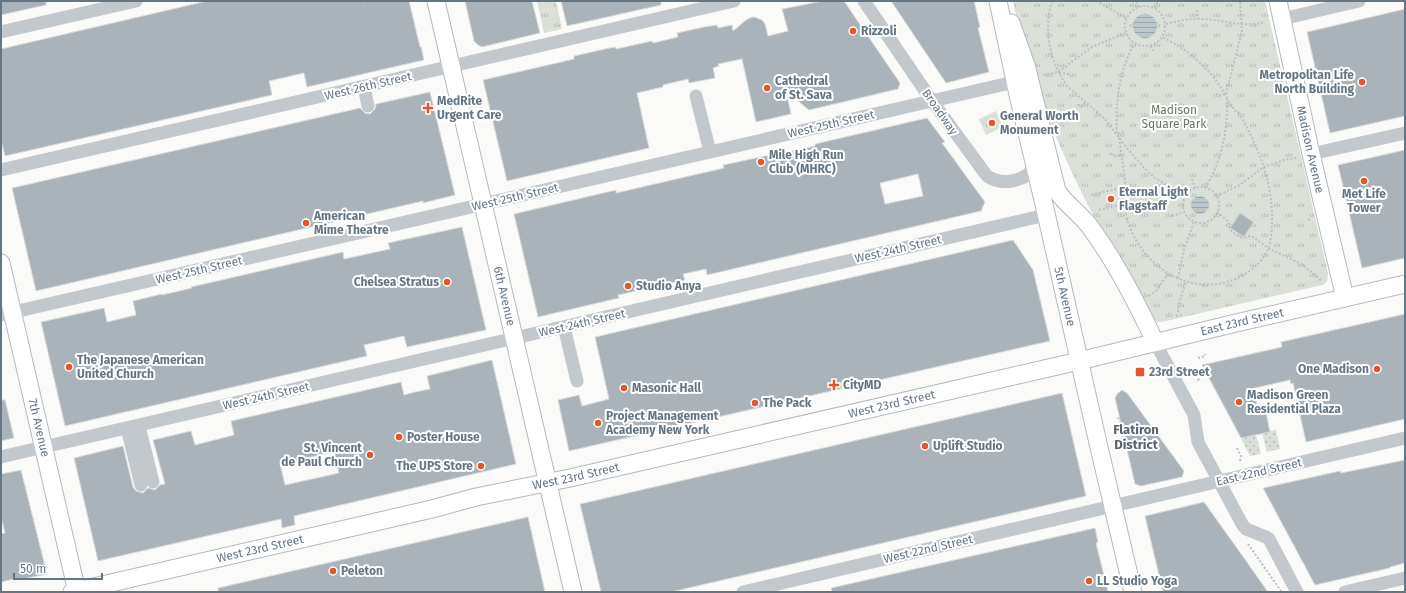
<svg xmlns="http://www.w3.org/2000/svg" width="1406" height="593" font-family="'Fira Sans',sans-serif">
<defs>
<pattern id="grass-dots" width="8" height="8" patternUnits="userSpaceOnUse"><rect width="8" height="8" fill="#dadfd7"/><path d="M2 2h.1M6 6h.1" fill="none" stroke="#b4b9b4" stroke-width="1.8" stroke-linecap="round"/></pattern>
<pattern id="park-tufts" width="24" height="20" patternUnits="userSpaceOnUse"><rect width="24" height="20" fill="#dadfd7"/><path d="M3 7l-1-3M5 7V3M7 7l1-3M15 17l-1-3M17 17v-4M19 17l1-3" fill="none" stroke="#b4b9b4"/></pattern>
<pattern id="water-rules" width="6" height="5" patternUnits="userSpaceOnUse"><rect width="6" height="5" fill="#bbc7cb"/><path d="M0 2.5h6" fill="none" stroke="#9ca6aa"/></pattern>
</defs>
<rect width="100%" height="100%" fill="#fafaf8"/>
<!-- grass -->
<g fill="url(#grass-dots)">
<path d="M1276 430 1280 449 1267 452 1262 433Z"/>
<path d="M1256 435 1261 454 1250 456 1241 438Z"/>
</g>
<!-- park -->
<g fill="url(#park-tufts)">
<path d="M537 1H556L562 29 544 33Z"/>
<path d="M1013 1H1265L1328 273 1327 282 1322 285 1162 322H1157L1155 320C1141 301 1129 279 1117 258 1080 194 1046 122 1025 51 1020 35 1017 18 1013 1Z"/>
<path d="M996 111 1003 127 986 135 979 119Z"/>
</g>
<!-- water -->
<g fill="url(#water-rules)">
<circle cx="1145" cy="26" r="12"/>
<circle cx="1200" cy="205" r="9"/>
</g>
<!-- building -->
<g fill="#aab3b9" stroke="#dcdcda" fill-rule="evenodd">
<path d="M1 1H46V5L1 15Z"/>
<path d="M207 1H409L420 47H421L424 60 307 87 304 73 269 81 272 95 5 156 1 140V49Z"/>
<path d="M465 1H532L540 33 482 47 478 45 474 41Z"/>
<path d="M561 1H661V5L567 26Z"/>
<path d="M823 1H844L900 83 898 89 809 110 786 91 791 114 756 122 742 59 718 64 719 66 713 68 715 78 689 83 688 79 663 85V87L637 93 649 148 507 181 483 80 574 59V56L605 49 615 47 616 49 652 41 653 43 678 37 677 33 704 27 717 25 718 28 732 25 733 31 746 20 750 18 754 17 762 20 765 24 768 36 788 31 782 9Z"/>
<path d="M891 1H974L980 27 978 28 989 72 946 83Z"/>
<path d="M1405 9V116L1330 133 1307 32Z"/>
<path d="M430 92 455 195 423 203V201L36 291 12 188 360 108 365 113 370 114 375 109 376 104Z"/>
<path d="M927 118 945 142 942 143 985 202 981 211 707 275 706 269 683 274 685 280 618 295 619 298 538 317 514 214 616 190V193L724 168 723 165 775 154V155L789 152 815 146V144ZM918 174 923 196 885 204 880 183Z"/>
<path d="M1405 150V258L1362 268 1338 165Z"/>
<path d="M1240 213 1254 222 1244 237 1230 228Z"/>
<path d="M462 227 486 330 407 347 404 336 364 345 367 356 65 426 41 322 104 308 107 322 136 315 133 301 162 294V295L192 288 191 287 343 252 344 259 390 249 388 243Z"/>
<path d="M1013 240 1033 270 1050 341 569 451 558 400 579 395 582 406 609 399 595 337Z"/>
<path d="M1405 314V419L1306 442 1293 383 1291 384 1290 380 1255 388 1256 391H1254L1259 415 1266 413 1270 432 1241 438 1202 365 1282 347 1281 342Z"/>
<path d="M492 360 516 464 294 516 295 525 282 528 281 519 98 561 74 458 123 446 133 487 136 491 143 493 148 488 155 490 160 485 165 484 153 440 191 431 195 445 234 435 231 421 401 382 404 395 415 392 430 389 427 376ZM334 452 339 473 285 485 280 464Z"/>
<path d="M1122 390 1127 393 1184 471 1182 477 1141 486 1135 484 1115 398 1117 394Z"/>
<path d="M1062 393 1086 496 671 592H601L580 504Z"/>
<path d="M1 400H5L14 438 1 441Z"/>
<path d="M1405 460V563L1390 567V568L1315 585 1263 488 1340 471 1341 473Z"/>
<path d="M21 470 47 574 18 580V578L1 582V534L5 533 1 516V474Z"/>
<path d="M1204 502 1244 558 1268 592H1163L1145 516Z"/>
<path d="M528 517 545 592H218V588Z"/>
<path d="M1095 528 1098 542 1096 543 1108 592H832L831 588Z"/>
</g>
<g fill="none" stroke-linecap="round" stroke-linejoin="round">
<defs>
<g id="major">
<path id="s1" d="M436 1 573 592"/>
<path id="s2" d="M998 1 1018 95 1043 200 1098 443 1133 592"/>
<path id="s3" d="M1278 1 1311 154 1345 298"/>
<path d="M1011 23 1026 65 1057 191C1066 205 1080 213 1090 227 1116 262 1137 303 1155 342"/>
<path id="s4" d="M1 263 77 592"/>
<path id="s5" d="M72 592 432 509 476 497 570 478 1079 361 1236 323 1405 284"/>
</g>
</defs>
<!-- major casing -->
<use href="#major" stroke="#b5babe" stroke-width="19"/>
<!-- path -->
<g stroke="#bbbfc2" stroke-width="2" stroke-dasharray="2 2" stroke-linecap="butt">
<path d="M363 1 364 6"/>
<path d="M1052 1C1043 30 1050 62 1067 86L1105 119 1126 147 1147 171 1155 178 1185 196"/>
<path d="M1096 1 1126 18"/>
<path d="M1137 1 1138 7"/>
<circle cx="1145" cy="26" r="20"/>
<path d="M1155 8 1158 1"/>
<path d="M1197 10 1198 19"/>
<path d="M1166 24C1178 21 1190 18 1203 19 1224 20 1243 28 1265 22"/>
<path d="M1151 46 1153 51"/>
<path d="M1059 73 1069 74"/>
<path d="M1043 75 1058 72 1092 47 1126 33"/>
<path d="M1226 94 1242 31 1240 1"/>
<path d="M1219 96 1226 94"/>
<path d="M1078 106 1079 105 1081 107 1086 102"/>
<path d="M1238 113 1241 110"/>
<path d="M1124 132 1117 134C1115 103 1119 72 1134 44"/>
<path d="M1119 138C1121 153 1124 168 1125 183 1126 201 1123 213 1131 230 1150 273 1195 298 1240 277 1252 271 1264 260 1269 247 1271 240 1272 231 1272 223 1273 186 1261 153 1243 120 1238 113 1230 106 1227 98 1221 87 1214 76 1204 67 1192 54 1178 45 1162 37"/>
<path d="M1110 154 1113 153 1114 157 1120 155"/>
<path d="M1192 179 1195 188"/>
<circle cx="1201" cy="205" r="18"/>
<path d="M1205 188C1222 161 1228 130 1227 99"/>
<path d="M1091 195 1125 187"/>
<path d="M1216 196 1238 186 1264 167 1284 160 1296 158"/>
<path d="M1099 210 1124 204"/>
<path d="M1217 212 1229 222C1229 233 1234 233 1243 238L1250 236 1253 237 1268 248 1303 265 1321 280"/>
<path d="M1172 216 1184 212"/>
<path d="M1126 220 1130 218"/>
<path d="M1308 220 1310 219"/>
<path d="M1178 278 1184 250 1194 222"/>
<path d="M1149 296 1156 291 1168 274"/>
<path d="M1178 312 1179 303 1186 281"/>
<path d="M1176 316 1183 314"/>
<path d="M1198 358 1205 356V354"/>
<path d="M1195 372 1199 379 1196 382"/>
<path d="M1117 426 1120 423 1118 417"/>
<path d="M1237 448 1241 456 1240 461"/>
<path d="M1248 544 1281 591"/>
</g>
<!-- minor -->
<g stroke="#c3c8cc" stroke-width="13">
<path d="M864 1 932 101 987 176C1002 186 1026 182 1035 166"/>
<path d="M1282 19 1359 1"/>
<path d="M1 32 136 1"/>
<path d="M364 87 368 106"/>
<path d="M696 96 710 152"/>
<path d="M1311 154 1405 133"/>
<path d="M1 170 734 1"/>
<path d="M1 315 1023 80"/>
<path d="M564 327 577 381"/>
<path d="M1155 342 1194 415 1198 442 1242 524 1246 529 1266 537 1269 539 1297 592"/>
<path d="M139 426 153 482"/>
<path d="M127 428 141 485"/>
<path d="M1 457 1046 215"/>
<path d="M743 592 1405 438"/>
<path d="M1345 592 1405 578"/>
</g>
<!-- major -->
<use href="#major" stroke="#fff" stroke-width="17"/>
</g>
<!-- markers -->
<g fill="#e4572e" stroke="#fff" stroke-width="1.5">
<circle cx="853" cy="31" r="4"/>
<circle cx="1362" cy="82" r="4"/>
<circle cx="767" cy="88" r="4"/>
<path d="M426 102h4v4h4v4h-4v4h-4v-4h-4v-4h4z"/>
<circle cx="992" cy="123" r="4"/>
<circle cx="761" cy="162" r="4"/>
<circle cx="1364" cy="181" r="4"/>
<circle cx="1111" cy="199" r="4"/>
<circle cx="306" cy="223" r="4"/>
<circle cx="447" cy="282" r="4"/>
<circle cx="628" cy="286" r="4"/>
<circle cx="69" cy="367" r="4"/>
<circle cx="1377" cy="369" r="4"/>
<rect x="1135" y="367" width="10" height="10" rx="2"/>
<path d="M832 379h4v4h4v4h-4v4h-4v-4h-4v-4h4z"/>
<circle cx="624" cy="388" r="4"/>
<circle cx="1239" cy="402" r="4"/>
<circle cx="755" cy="403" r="4"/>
<circle cx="598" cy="423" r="4"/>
<circle cx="399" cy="437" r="4"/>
<circle cx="925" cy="446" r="4"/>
<circle cx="370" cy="455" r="4"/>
<circle cx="481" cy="466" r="4"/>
<circle cx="333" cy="571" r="4"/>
<circle cx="1089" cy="581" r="4"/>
</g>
<g text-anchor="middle" stroke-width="4" stroke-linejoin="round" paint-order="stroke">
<!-- poi labels -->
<g font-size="12" font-weight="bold" fill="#657683" stroke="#fff" text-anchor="start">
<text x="861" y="35">Rizzoli</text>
<text x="1354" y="79" text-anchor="end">Metropolitan Life<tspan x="1354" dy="14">North Building</tspan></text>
<text x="775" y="85">Cathedral<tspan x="775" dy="14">of St. Sava</tspan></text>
<text x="437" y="105">MedRite<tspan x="437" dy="14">Urgent Care</tspan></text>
<text x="1000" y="120">General Worth<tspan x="1000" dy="14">Monument</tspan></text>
<text x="769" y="159">Mile High Run<tspan x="769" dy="14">Club (MHRC)</tspan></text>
<text x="1119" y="196">Eternal Light<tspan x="1119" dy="14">Flagstaff</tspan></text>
<text x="1364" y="198" text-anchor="middle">Met Life<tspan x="1364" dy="14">Tower</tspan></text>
<text x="314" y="220">American<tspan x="314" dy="14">Mime Theatre</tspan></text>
<text x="439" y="286" text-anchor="end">Chelsea Stratus</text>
<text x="636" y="290">Studio Anya</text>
<text x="77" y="364">The Japanese American<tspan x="77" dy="14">United Church</tspan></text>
<text x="1369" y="373" text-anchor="end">One Madison</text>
<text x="1149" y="376">23rd Street</text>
<text x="843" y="389">CityMD</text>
<text x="632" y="392">Masonic Hall</text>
<text x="1247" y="399">Madison Green<tspan x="1247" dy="14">Residential Plaza</tspan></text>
<text x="763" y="407">The Pack</text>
<text x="606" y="420">Project Management<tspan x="606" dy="14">Academy New York</tspan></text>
<text x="407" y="441">Poster House</text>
<text x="933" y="450">Uplift Studio</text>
<text x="362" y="452" text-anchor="end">St. Vincent<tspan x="362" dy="14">de Paul Church</tspan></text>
<text x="473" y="470" text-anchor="end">The UPS Store</text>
<text x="341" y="575">Peleton</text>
<text x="1097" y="585">LL Studio Yoga</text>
</g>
<!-- street labels -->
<g font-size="12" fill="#657683" stroke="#fff">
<text transform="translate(368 86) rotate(-13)" y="4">West 26th Street</text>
<text transform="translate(940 112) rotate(55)" y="4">Broadway</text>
<text transform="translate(831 124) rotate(-13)" y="4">West 25th Street</text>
<text dy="4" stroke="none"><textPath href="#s3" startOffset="152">Madison Avenue</textPath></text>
<text transform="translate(515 197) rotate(-13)" y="4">West 25th Street</text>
<text transform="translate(898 249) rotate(-13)" y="4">West 24th Street</text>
<text transform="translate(199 270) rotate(-13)" y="4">West 25th Street</text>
<text dy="4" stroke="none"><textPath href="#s1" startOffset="303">6th Avenue</textPath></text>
<text dy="4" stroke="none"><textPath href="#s2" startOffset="303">5th Avenue</textPath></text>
<text dy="4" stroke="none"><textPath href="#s5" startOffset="1201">East 23rd Street</textPath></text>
<text transform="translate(582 323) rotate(-13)" y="4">West 24th Street</text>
<text transform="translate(266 396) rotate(-13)" y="4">West 24th Street</text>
<text dy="4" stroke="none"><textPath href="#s5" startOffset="841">West 23rd Street</textPath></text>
<text dy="4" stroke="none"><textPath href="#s4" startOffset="169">7th Avenue</textPath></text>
<text transform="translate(1259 472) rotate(-13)" y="4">East 22nd Street</text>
<text dy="4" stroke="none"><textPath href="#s5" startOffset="517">West 23rd Street</textPath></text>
<text dy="4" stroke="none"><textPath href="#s5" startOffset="193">West 23rd Street</textPath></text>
<text transform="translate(928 549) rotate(-13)" y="4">West 22nd Street</text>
</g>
<!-- park labels -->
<g font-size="12" fill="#687a64" stroke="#fff">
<text x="1174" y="114">Madison<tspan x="1174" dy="14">Square Park</tspan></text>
</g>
<!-- neighbourhood labels -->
<g font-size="13" font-weight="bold" fill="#57646e" stroke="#fff">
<text x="1136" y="434">Flatiron<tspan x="1136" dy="15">District</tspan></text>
</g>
</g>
<!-- border -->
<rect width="1406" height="593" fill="none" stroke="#657683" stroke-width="4"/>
<!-- scale -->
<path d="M14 573v6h88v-6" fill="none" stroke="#657683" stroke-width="2"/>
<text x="20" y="573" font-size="12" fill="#657683" stroke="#ffffff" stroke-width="3" paint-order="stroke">50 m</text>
</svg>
